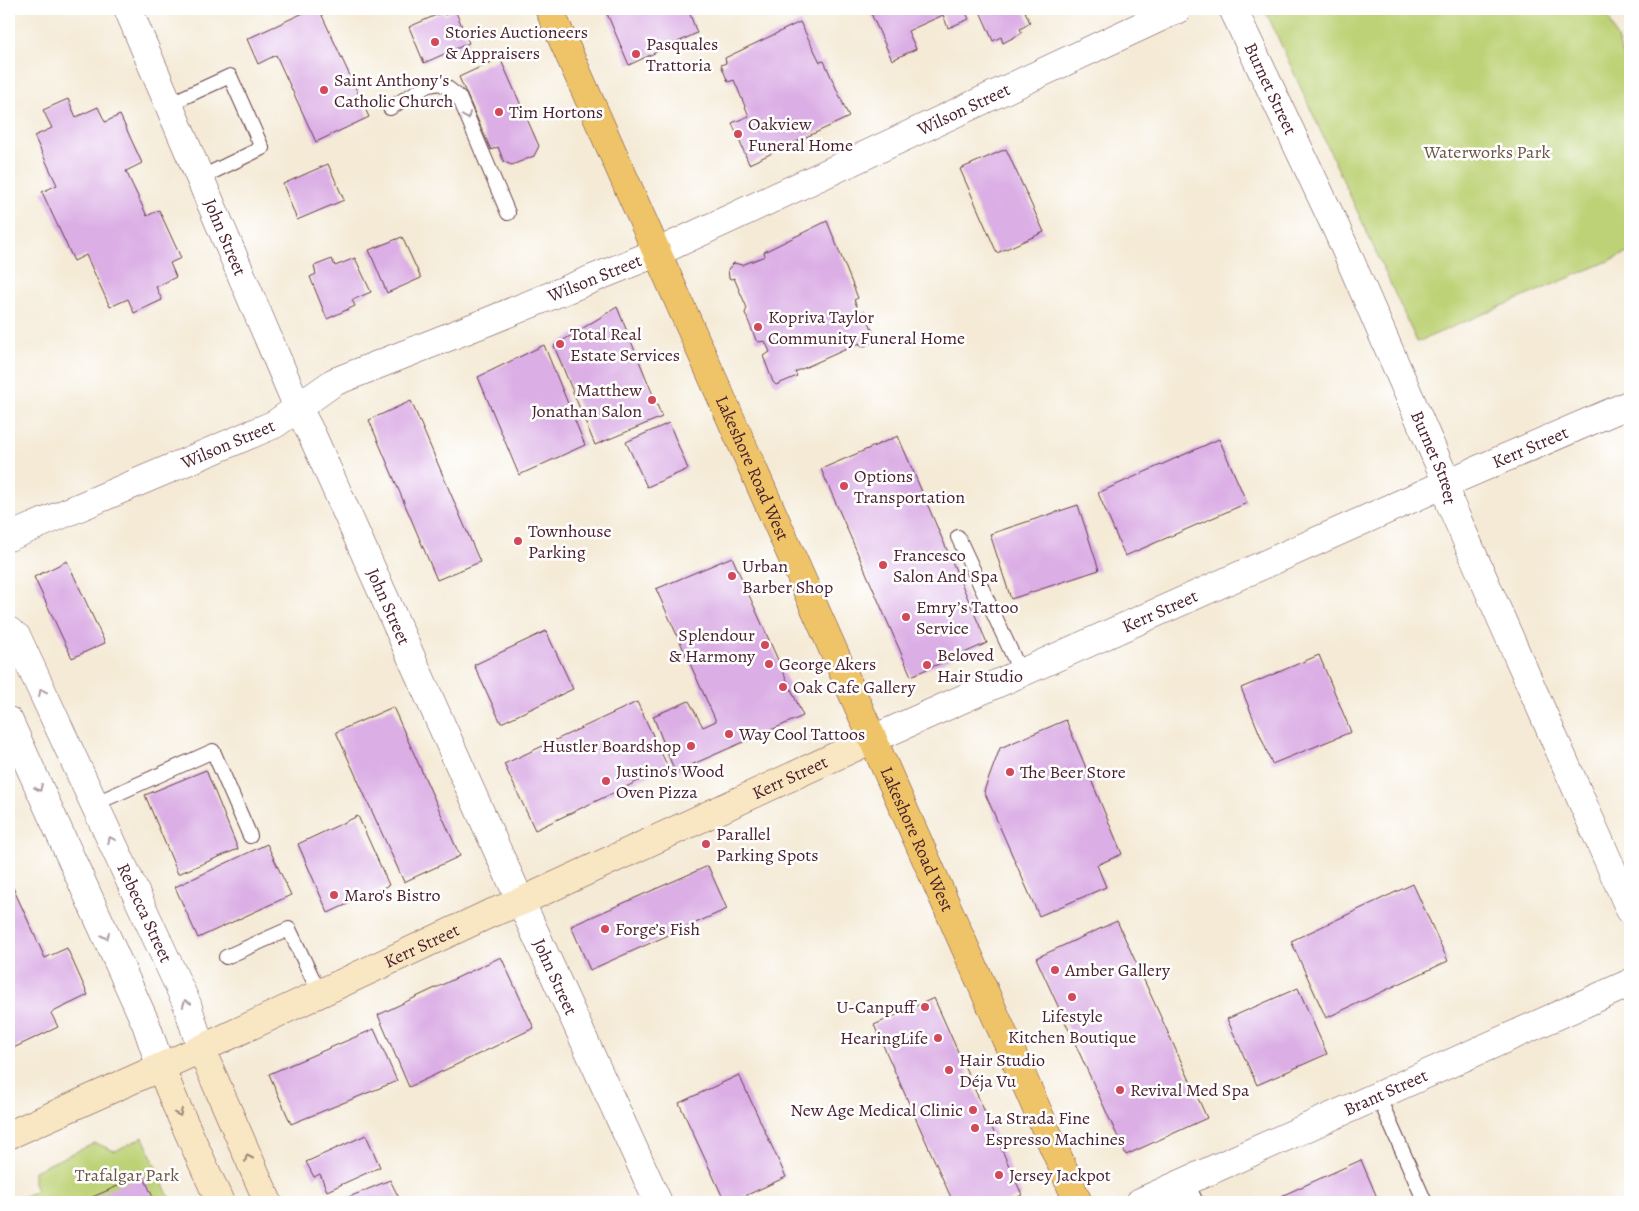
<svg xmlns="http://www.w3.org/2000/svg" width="1639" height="1211" font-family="Alegreya,serif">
<rect width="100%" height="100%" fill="#fff"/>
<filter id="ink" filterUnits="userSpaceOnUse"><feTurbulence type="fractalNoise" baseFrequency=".02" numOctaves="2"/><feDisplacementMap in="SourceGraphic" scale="10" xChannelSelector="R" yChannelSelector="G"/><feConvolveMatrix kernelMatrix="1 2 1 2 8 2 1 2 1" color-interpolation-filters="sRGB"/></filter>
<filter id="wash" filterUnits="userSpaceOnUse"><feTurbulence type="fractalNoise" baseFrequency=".0096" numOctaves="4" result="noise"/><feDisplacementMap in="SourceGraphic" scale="20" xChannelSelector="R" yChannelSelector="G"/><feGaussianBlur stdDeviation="1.12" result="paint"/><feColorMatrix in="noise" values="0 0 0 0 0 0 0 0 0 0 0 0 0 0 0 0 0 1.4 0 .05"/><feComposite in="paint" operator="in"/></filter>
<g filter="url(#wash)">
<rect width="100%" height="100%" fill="#f4ead6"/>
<!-- green -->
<g fill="#bdd276" stroke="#847850">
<path d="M1269 9H1606L1630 74V252L1417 342 1267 14Z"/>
<path d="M143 1137 171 1202H13L37 1190 34 1183V1171L95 1143 115 1151Z"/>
</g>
<g id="blocks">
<!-- building -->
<g fill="#dbafe5">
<path d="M312 9H319L369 117 316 142 276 55 258 64 247 39Z"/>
<path d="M605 9H688L697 33 629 65Z"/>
<path d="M869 9H964L969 19 948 28 943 15 908 31 916 49 892 60Z"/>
<path d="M979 9H1024L1030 23 1020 29 1022 33 1003 43 1001 37 993 41Z"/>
<path d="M455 10 469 43 424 63 409 27 443 12 445 15Z"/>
<path d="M800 22 820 62 824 61 849 117 749 164 732 123 749 116 734 80 728 82 721 65 726 63 725 58Z"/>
<path d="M500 58 539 146 534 156 512 165 504 162 498 147 491 150 459 77Z"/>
<path d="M68 99 76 117 98 107 105 122 120 115 142 163 126 171 147 216 159 210 181 258 170 263 176 277 156 287 162 300 134 313 128 299 110 307 86 255 74 261 42 192 57 185 34 136 52 128 43 110Z"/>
<path d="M1006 149 1044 232 997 253 960 169Z"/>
<path d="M328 164 344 200 297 220 283 184Z"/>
<path d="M827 221 858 298 854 300 860 313 865 311 876 340 865 346 860 345V343L795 372 797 376 776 385 773 382 763 356 770 352 765 341 758 342 756 340 745 313 747 308 734 278 731 279 729 278 728 269 734 263 742 265 765 256 764 252Z"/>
<path d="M402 237 421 278 387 293 369 250Z"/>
<path d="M355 258 371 292 352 300 355 306 327 319 310 277 316 274 314 266 332 259 335 266Z"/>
<path d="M617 307 662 417 595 445 554 346Z"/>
<path d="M544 345 585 445 519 475 478 377Z"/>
<path d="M411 401 480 562 437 580 369 420Z"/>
<path d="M669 423 688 469 647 487 626 442Z"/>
<path d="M898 436 987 643 911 676 821 469Z"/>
<path d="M1219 439 1247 503 1125 556 1098 493Z"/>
<path d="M1078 505 1099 570 1011 599 990 534Z"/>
<path d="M732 557 803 716 675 772 653 716 689 701 703 727 716 721 656 589Z"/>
<path d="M67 561 105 643 72 658 34 577Z"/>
<path d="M546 631 573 689 501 723 474 665Z"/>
<path d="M1319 655 1351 732 1272 764 1241 688Z"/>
<path d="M637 702 668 767 535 830 504 764Z"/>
<path d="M393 707 460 856 404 882 336 732Z"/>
<path d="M1066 720 1122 854 1097 865 1106 887 1039 916 984 791 1000 748Z"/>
<path d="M206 770 238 849 178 874 145 795Z"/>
<path d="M358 816 389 885 328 913 298 844Z"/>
<path d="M267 844 291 895 198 938 175 887Z"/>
<path d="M708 866 727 909 590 970 571 926Z"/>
<path d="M9 879 45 958 67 948 88 995 51 1013 58 1027 9 1050Z"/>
<path d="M1413 884 1448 961 1326 1018 1291 941Z"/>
<path d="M1117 921 1207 1118 1126 1155 1036 958Z"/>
<path d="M501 957 534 1028 409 1087 378 1015Z"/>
<path d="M1298 988 1327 1054 1257 1085 1227 1019Z"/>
<path d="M934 998 1022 1195 1007 1202H953L874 1025Z"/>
<path d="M374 1029 397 1081 291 1124 269 1074Z"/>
<path d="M739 1075 786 1177 732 1202H725L679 1103Z"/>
<path d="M366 1135 380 1167 327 1191 320 1174 314 1177 306 1162Z"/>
<path d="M1361 1160 1379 1202H1268Z"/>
<path d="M143 1175 155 1202H81Z"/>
<path d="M390 1180 401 1202H337Z"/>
</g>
</g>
</g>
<g filter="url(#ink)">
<use href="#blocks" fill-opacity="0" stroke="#643d45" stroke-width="1"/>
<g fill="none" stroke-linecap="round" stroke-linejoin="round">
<defs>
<g id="service">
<path d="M169 104 230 76 262 148 200 178"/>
<path d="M390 108 428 85 441 83 459 97 508 213"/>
<path d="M958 537 1021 673"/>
<path d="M94 804 213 751 250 836"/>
<path d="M226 957 289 929 320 994"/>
<path d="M1378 1096 1425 1202"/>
<path d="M1186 1181 1196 1202"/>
</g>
<g id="minor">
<path id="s1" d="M128 9 298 408 312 435 499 854 658 1202"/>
<path id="s2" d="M1233 9 1337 230 1447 483 1450 503 1630 910"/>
<path id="s3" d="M9 537 275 424 334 382 489 321 656 253 1178 9"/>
<path id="s4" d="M873 739 1447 483 1630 404"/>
<path id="s5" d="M1140 1202 1630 983"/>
</g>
<g id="tertiary">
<path id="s6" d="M9 631 17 637 187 1004 201 1049"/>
<path d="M9 721 146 1024 161 1068"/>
</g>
<g id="secondary">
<path d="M201 1049 268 1202"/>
<path d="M161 1068 176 1105 220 1202"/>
<path id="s7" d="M9 1135 201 1049 489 914 522 901 873 739"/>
</g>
<g id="primary">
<path id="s8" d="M549 9 1078 1202"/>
</g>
</defs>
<!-- service casing -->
<use href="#service" stroke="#643d45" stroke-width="16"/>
<!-- minor casing -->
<use href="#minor" stroke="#643d45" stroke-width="29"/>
<!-- tertiary casing -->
<use href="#tertiary" stroke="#643d45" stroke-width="29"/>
<!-- secondary casing -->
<use href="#secondary" stroke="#643d45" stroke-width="29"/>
<!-- primary casing -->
<use href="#primary" stroke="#643d45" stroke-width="29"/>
<!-- service -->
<use href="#service" stroke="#fff" stroke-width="14"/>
<!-- minor -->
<use href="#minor" stroke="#fff" stroke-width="28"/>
<!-- tertiary -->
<use href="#tertiary" stroke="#fff" stroke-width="28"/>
<!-- secondary -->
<use href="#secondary" stroke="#f9e7c3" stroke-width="28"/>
<!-- primary -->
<use href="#primary" stroke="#efc469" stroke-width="28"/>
</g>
<!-- one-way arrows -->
<defs><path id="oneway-chevron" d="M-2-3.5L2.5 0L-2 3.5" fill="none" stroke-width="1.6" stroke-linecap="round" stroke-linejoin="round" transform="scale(1.25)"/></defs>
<g stroke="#ae9aa0">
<use href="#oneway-chevron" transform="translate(467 116) rotate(67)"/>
<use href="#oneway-chevron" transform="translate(42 692) rotate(-115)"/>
<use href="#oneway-chevron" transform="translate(39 788) rotate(66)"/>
<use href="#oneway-chevron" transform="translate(111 840) rotate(-115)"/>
<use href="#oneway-chevron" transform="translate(106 936) rotate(66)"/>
<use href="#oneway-chevron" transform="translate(186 1003) rotate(-112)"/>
</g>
<g stroke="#a28377">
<use href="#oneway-chevron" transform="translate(179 1113) rotate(65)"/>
<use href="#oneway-chevron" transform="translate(248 1158) rotate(-114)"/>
</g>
</g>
<!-- markers -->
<g fill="#d1495b" stroke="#fff" stroke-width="2">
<circle cx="435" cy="42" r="5"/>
<circle cx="636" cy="54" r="5"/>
<circle cx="324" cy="90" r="5"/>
<circle cx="499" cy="112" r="5"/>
<circle cx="738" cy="134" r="5"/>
<circle cx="758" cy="327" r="5"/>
<circle cx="560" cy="344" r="5"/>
<circle cx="652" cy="400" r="5"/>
<circle cx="844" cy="486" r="5"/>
<circle cx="518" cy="541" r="5"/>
<circle cx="883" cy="565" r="5"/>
<circle cx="732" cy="576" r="5"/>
<circle cx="906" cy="617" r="5"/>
<circle cx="765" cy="645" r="5"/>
<circle cx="769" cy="664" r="5"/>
<circle cx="927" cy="665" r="5"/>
<circle cx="783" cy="687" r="5"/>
<circle cx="729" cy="734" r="5"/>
<circle cx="691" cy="746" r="5"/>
<circle cx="1010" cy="772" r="5"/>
<circle cx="606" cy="781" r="5"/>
<circle cx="706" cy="844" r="5"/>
<circle cx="334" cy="895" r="5"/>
<circle cx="605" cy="929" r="5"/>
<circle cx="1055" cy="970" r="5"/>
<circle cx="1072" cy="997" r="5"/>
<circle cx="925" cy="1007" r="5"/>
<circle cx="938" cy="1038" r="5"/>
<circle cx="949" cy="1070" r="5"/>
<circle cx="1120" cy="1090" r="5"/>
<circle cx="973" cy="1110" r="5"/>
<circle cx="975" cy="1128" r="5"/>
<circle cx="999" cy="1175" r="5"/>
</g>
<g text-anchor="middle" stroke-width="5" stroke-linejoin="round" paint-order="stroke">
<!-- poi labels -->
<g font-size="18" fill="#4a1f2b" stroke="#fff" text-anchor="start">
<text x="445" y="38">Stories Auctioneers<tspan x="445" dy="21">&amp; Appraisers</tspan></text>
<text x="646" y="50">Pasquales<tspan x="646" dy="21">Trattoria</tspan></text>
<text x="334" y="86">Saint Anthony's<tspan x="334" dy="21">Catholic Church</tspan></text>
<text x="509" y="118">Tim Hortons</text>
<text x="748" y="130">Oakview<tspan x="748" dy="21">Funeral Home</tspan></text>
<text x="768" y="323">Kopriva Taylor<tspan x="768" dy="21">Community Funeral Home</tspan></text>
<text x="570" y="340">Total Real<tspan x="570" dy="21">Estate Services</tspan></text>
<text x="642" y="396" text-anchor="end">Matthew<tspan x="642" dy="21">Jonathan Salon</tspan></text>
<text x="854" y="482">Options<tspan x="854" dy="21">Transportation</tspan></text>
<text x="528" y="537">Townhouse<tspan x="528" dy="21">Parking</tspan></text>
<text x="893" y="561">Francesco<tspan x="893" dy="21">Salon And Spa</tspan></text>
<text x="742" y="572">Urban<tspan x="742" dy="21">Barber Shop</tspan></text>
<text x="916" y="613">Emry’s Tattoo<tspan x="916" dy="21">Service</tspan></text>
<text x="755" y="641" text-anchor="end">Splendour<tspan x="755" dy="21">&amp; Harmony</tspan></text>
<text x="937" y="661">Beloved<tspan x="937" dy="21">Hair Studio</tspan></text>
<text x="779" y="670">George Akers</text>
<text x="793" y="693">Oak Cafe Gallery</text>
<text x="739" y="740">Way Cool Tattoos</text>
<text x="681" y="752" text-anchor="end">Hustler Boardshop</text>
<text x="616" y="777">Justino's Wood<tspan x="616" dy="21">Oven Pizza</tspan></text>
<text x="1020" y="778">The Beer Store</text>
<text x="716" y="840">Parallel<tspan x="716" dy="21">Parking Spots</tspan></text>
<text x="344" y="901">Maro's Bistro</text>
<text x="615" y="935">Forge’s Fish</text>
<text x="1065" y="976">Amber Gallery</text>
<text x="915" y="1013" text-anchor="end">U-Canpuff</text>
<text x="1072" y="1022" text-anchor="middle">Lifestyle<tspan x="1072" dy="21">Kitchen Boutique</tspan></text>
<text x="928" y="1044" text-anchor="end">HearingLife</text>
<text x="959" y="1066">Hair Studio<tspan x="959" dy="21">Déja Vu</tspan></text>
<text x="1130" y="1096">Revival Med Spa</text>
<text x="963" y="1116" text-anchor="end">New Age Medical Clinic</text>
<text x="985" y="1124">La Strada Fine<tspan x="985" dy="21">Espresso Machines</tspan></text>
<text x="1009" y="1181">Jersey Jackpot</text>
</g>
<!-- street labels -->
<g font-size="18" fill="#4a1f2b" stroke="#fff">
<text dy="6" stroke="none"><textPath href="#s2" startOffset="88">Burnet Street</textPath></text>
<text dy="6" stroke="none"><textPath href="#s3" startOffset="1048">Wilson Street</textPath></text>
<text dy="6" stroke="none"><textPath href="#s1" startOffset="248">John Street</textPath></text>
<text dy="6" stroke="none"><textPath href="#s3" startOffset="642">Wilson Street</textPath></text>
<text dy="6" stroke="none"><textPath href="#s3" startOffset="238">Wilson Street</textPath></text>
<text dy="6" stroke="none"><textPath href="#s4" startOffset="719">Kerr Street</textPath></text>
<text dy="6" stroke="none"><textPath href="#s2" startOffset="492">Burnet Street</textPath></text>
<text dy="6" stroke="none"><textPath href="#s8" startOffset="502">Lakeshore Road West</textPath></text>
<text dy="6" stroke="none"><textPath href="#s1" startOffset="652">John Street</textPath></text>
<text dy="6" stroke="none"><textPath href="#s4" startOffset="314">Kerr Street</textPath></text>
<text dy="6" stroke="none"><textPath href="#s7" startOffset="859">Kerr Street</textPath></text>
<text dy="6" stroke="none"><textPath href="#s8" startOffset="908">Lakeshore Road West</textPath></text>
<text dy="6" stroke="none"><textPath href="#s6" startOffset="314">Rebecca Street</textPath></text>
<text dy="6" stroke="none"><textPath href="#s7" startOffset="454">Kerr Street</textPath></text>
<text dy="6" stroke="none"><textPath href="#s1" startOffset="1058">John Street</textPath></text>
<text dy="6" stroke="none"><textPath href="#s5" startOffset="269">Brant Street</textPath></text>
</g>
<!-- park labels -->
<g font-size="18" fill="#6c5542" stroke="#fff">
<text x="1487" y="158">Waterworks Park</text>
<text x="127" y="1181">Trafalgar Park</text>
</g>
</g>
<!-- margin -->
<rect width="1639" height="1211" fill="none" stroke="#fff" stroke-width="30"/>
</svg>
